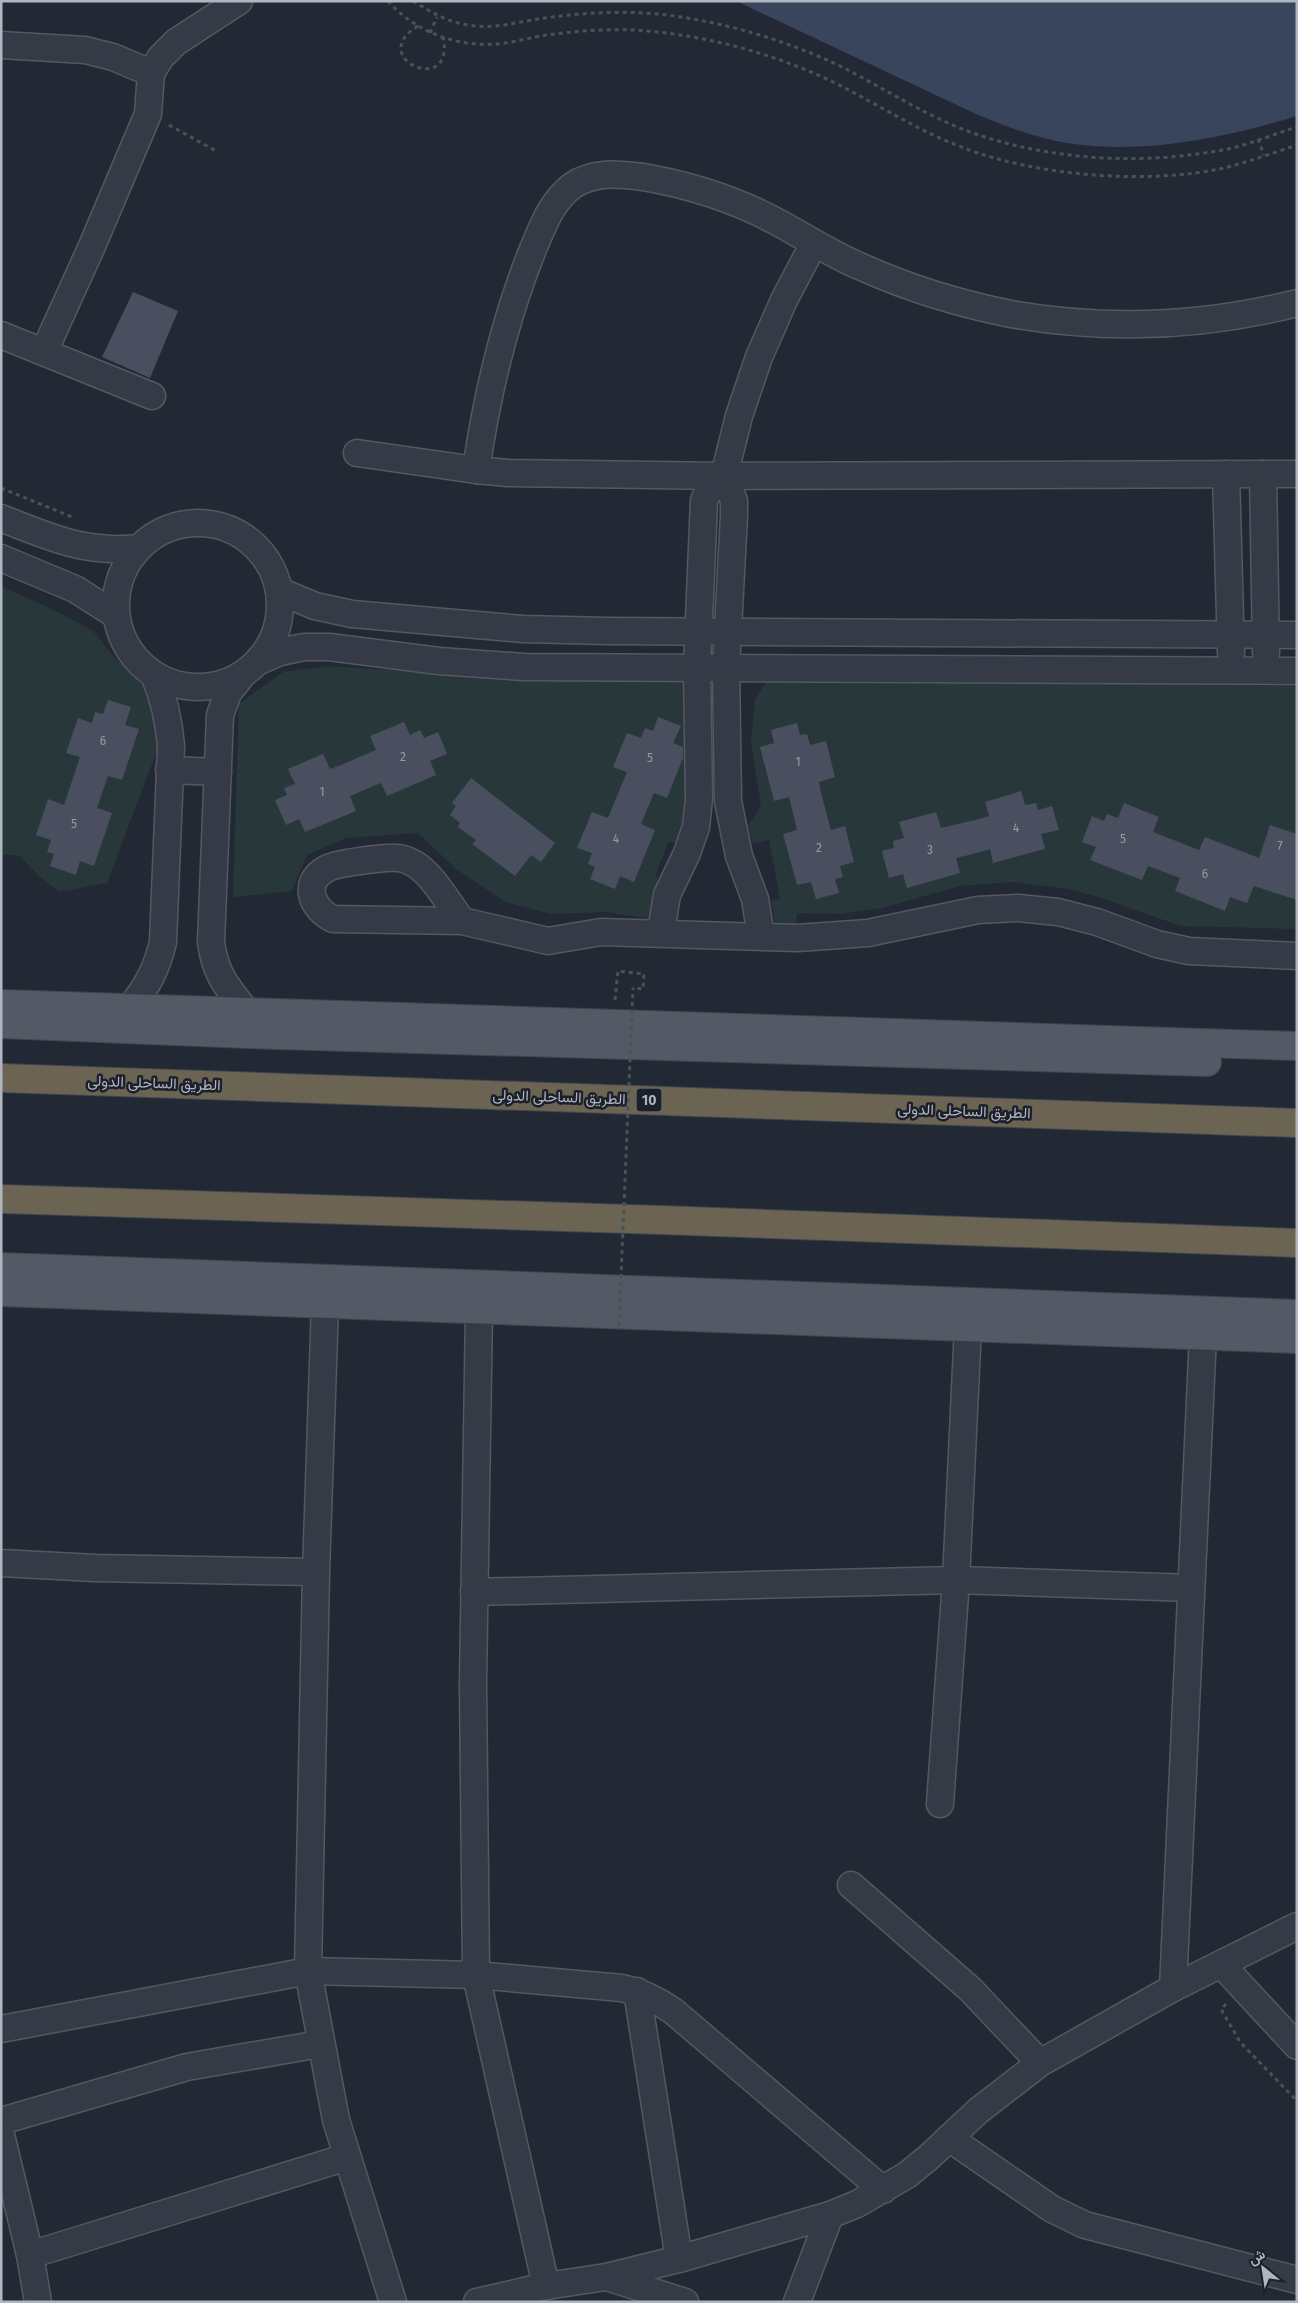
<svg xmlns="http://www.w3.org/2000/svg" width="1298" height="2303" font-family="'Fira Sans',Vazirmatn,sans-serif">
<rect width="100%" height="100%" fill="#222935"/>
<!-- green -->
<g fill="#28383a">
<path d="M1 586 60 613 93 631 114 657 149 691 164 732 107 883 59 892 38 875 20 856 1 854Z"/>
<path d="M328 666 422 672 668 677 689 684 687 843 668 842 656 874 660 891 651 919 606 912 551 914 506 902 456 869 418 833 346 838 307 855 292 891 233 897 239 704 283 672Z"/>
<path d="M767 681 1297 686V929L1181 926 1101 898 1069 889 1012 882 960 886 882 908 839 914 797 913 795 926 786 928 775 924 771 900 780 899 769 840 753 843 748 826 761 806 751 743 755 699Z"/>
</g>
<!-- water -->
<path fill="#39455d" d="M736 1H1297V116C1224 138 1143 155 1067 143 1035 138 1005 126 976 114Z"/>
<!-- building -->
<g fill="#494f5f">
<path d="M133 292 178 311 150 378 102 357Z"/>
<path d="M108 700 131 707 125 725 139 729 122 780 108 776 97 808 112 813 94 866 80 861 76 875 50 866 54 854 47 852 51 840 36 835 48 799 64 805 80 757 66 753 78 718 92 723 95 712 103 714Z"/>
<path d="M658 717 681 726 673 743 683 747V758L667 798 654 793 641 824 655 830 634 882 620 876 615 889 590 879 595 867 588 864 592 853 577 848 592 812 608 818 612 808 627 772 613 767 627 733 641 738 645 728 653 731Z"/>
<path d="M404 722 410 735 420 730 424 738 438 732 447 754 430 761 436 775 387 796 381 783 350 796 356 811 305 832 299 819 286 825 275 800 287 795 284 788 295 784 288 769 323 754 330 769 341 765 376 750 370 736Z"/>
<path d="M797 723 800 735 807 734 810 745 826 741 835 777 819 782 821 793 831 830 845 826 854 862 840 866 843 877 835 879 839 893 816 899 811 882 797 885 783 834 797 830 789 797 774 801 760 747 774 743 771 730Z"/>
<path d="M471 778 555 843 541 862 531 855 515 876 472 844 476 840 458 827 460 823 450 815 456 806 452 803Z"/>
<path d="M1021 791 1025 805 1036 803 1038 810 1052 806 1059 830 1041 834 1045 849 993 863 990 849 973 854 956 858 960 873 907 888 903 874 889 878 882 851 894 848 893 841 904 838 899 822 936 812 941 828 979 819 989 816 985 802Z"/>
<path d="M1124 803 1159 817 1153 832 1199 850 1205 837 1259 858 1270 825 1297 834V900L1254 886 1247 903 1230 897 1225 911 1175 891 1180 878 1148 866 1142 880 1090 860 1096 847 1082 842 1092 816 1104 821 1107 814 1118 818Z"/>
</g>
<g fill="none" stroke-linecap="round" stroke-linejoin="round">
<defs>
<g id="minor">
<path d="M1 45 85 50 113 57 151 73"/>
<path d="M1 335 152 396"/>
<path d="M44 352 92 246 148 114 151 73 161 57 176 42 239 1"/>
<path d="M357 453 476 470 508 473 724 476 1297 474"/>
<path d="M476 470C487 394 504 321 533 249 543 226 551 202 572 186 593 171 619 174 643 177 690 185 737 200 779 223 807 238 834 256 864 268 911 289 961 304 1011 314 1108 331 1202 327 1297 303"/>
<path d="M1226 474 1231 653"/>
<path d="M1263 474 1266 653"/>
<path d="M724 476 734 501V516L726 666 728 801 739 856 755 899 761 936"/>
<path d="M1 518C49 537 86 554 139 548"/>
<circle cx="198" cy="605" r="82"/>
<path d="M1 558 75 589 116 615"/>
<path d="M279 591 315 606 352 614 523 629 608 631 1297 635"/>
<path d="M257 662 280 652 304 647H329L439 661 524 667 1297 671"/>
<path d="M243 674 228 693 220 715 211 942C215 974 227 987 246 1011"/>
<path d="M169 770 218 772"/>
<path d="M462 921C449 904 432 873 413 863 409 861 403 858 398 858 386 857 335 863 326 869 301 883 312 909 333 919L462 921 548 941 601 932 797 938 868 933 978 910 1018 908 1058 912 1097 922 1157 944 1189 951 1297 956"/>
<path d="M661 932 667 895 687 853 696 827 699 799 697 667 704 500 711 487 724 476 739 416 759 357 784 300 814 243"/>
<path d="M130 1008C147 987 157 968 163 942L171 746C169 720 164 698 154 675"/>
<path d="M325 1304 316 1572 308 1971 336 2120 393 2302"/>
<path d="M479 1309 473 1683 476 1975 546 2286"/>
<path d="M1 1563 95 1568 316 1572"/>
<path d="M474 1592 956 1580 1191 1588"/>
<path d="M940 1804 956 1580 968 1326"/>
<path d="M851 1885 970 1989 1040 2063"/>
<path d="M1221 1964 1297 2046"/>
<path d="M1173 1988 1203 1335"/>
<path d="M637 1991 679 2259"/>
<path d="M1 2029 308 1971 476 1975 622 1988C642 1992 657 2000 673 2011L883 2190"/>
<path d="M1 2121 187 2067 320 2044"/>
<path d="M1 2135 30 2255 38 2302"/>
<path d="M949 2138 1052 2209 1085 2225 1297 2280"/>
<path d="M30 2255 347 2157"/>
<path d="M607 2277 685 2302"/>
<path d="M477 2302 546 2286 606 2277 679 2259 830 2215 857 2204 907 2175 929 2157 978 2111 1040 2063 1173 1988 1297 1926"/>
<path d="M797 2302 830 2215"/>
</g>
<g id="major">
<path d="M1 1004 1297 1046"/>
<path d="M1 1024 248 1034 1207 1062"/>
<path d="M1 1267 1297 1314"/>
<path d="M1 1292 1297 1339"/>
</g>
<g id="highway">
<path d="M1 1078 1297 1123"/>
<path d="M1 1199 661 1220 1297 1243"/>
</g>
</defs>
<!-- minor casing -->
<use href="#minor" stroke="#535863" stroke-width="29"/>
<!-- major casing -->
<use href="#major" stroke="#3f444f" stroke-width="30"/>
<!-- highway casing -->
<use href="#highway" stroke="#404550" stroke-width="30"/>
<!-- path -->
<g stroke="#465458" stroke-width="3" stroke-dasharray="4 4" stroke-linecap="butt">
<path d="M388 1C417 34 462 49 505 43 519 41 533 37 547 35 575 31 605 29 633 30 701 34 770 52 831 81 876 103 918 131 964 148 1037 176 1147 185 1224 168 1248 162 1273 153 1297 145"/>
<path d="M413 1C431 12 447 22 468 25 494 30 520 21 545 18 588 12 633 10 675 16 730 24 787 41 838 65 882 87 924 115 970 132 1048 160 1137 165 1217 151 1244 147 1271 135 1297 127"/>
<path d="M418 26C364 58 456 98 443 37"/>
<path d="M430 33 437 17"/>
<path d="M169 125 216 151"/>
<path d="M1258 139 1264 155"/>
<path d="M1 488 72 517"/>
<path d="M615 1000 618 971 644 974 643 989 633 988"/>
<path d="M1226 2004 1221 2009 1240 2042 1297 2101"/>
</g>
<!-- minor -->
<use href="#minor" stroke="#353b46" stroke-width="26"/>
<!-- major -->
<use href="#major" stroke="#535a66" stroke-width="28"/>
<!-- highway -->
<use href="#highway" stroke="#6b6453" stroke-width="28"/>
<!-- path-bridge -->
<path stroke="#465458" stroke-width="3" stroke-dasharray="4 4" stroke-linecap="butt" d="M619 1326 633 988"/>
</g>
<g text-anchor="middle" stroke-width="5" stroke-linejoin="round" paint-order="stroke">
<!-- number labels -->
<g font-size="12" fill="#969ca9">
<text x="103" y="745">6</text>
<text x="403" y="761">2</text>
<text x="650" y="762">5</text>
<text x="798" y="766">1</text>
<text x="322" y="796">1</text>
<text x="74" y="828">5</text>
<text x="1016" y="832">4</text>
<text x="616" y="843">4</text>
<text x="1123" y="843">5</text>
<text x="1280" y="850">7</text>
<text x="819" y="852">2</text>
<text x="930" y="854">3</text>
<text x="1205" y="878">6</text>
</g>
<!-- shield labels -->
<rect fill="#1b202a" stroke="#838894" stroke-width="1" x="636.5" y="1088.5" width="25" height="23" rx="4"/>
<g font-size="14" font-weight="bold" fill="#b0b5c2">
<text x="649" y="1105">10</text>
</g>
<!-- street labels -->
<g font-size="15" fill="#b0b5c2" stroke="#1b202a">
<text transform="translate(154 1083) rotate(2)" y="5">الطريق الساحلى الدولى</text>
<text transform="translate(559 1097) rotate(2)" y="5">الطريق الساحلى الدولى</text>
<text transform="translate(964 1111) rotate(2)" y="5">الطريق الساحلى الدولى</text>
</g>
</g>
<!-- border -->
<rect width="1298" height="2303" fill="none" stroke="#b0b5c2" stroke-width="5"/>
<!-- north arrow -->
<g transform="translate(1263 2268) rotate(330)" stroke="#1b202a" stroke-width="4" paint-order="stroke">
<path d="M0-4L9 19L0 12L-9 19Z" fill="#b0b5c2"/>
<text y="-8" font-size="14" font-weight="bold" text-anchor="middle" fill="#b0b5c2">ش</text>
</g>
</svg>
